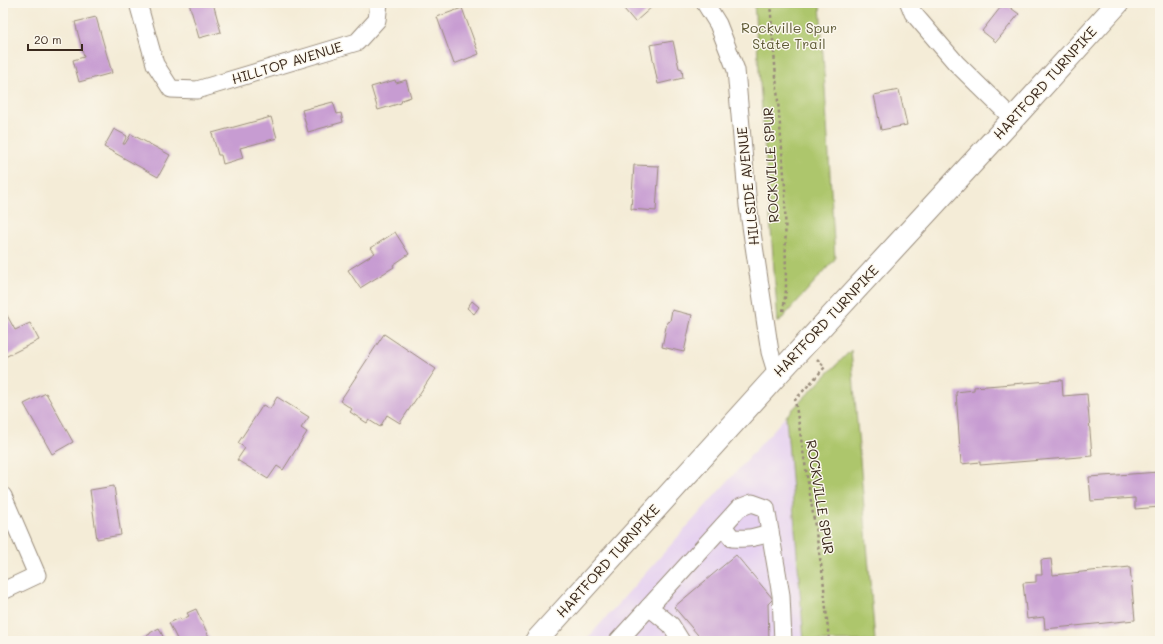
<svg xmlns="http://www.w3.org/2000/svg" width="1163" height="644" font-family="Mali,sans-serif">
<rect width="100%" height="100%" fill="#fbf7ec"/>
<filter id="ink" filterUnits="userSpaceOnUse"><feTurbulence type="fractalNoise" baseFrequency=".025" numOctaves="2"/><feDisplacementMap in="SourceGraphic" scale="8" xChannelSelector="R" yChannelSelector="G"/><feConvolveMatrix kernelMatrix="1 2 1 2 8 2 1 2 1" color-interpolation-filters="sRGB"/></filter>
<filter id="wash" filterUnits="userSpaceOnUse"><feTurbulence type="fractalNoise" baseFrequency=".012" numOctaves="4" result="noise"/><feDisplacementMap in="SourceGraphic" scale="16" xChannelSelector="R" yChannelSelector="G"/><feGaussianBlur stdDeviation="0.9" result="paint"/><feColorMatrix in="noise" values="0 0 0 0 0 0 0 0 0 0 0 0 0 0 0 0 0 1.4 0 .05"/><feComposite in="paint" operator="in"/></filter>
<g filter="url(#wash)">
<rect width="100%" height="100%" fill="#f4ecd7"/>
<!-- built -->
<path fill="#e6d2f0" d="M786 416 804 641H585Z"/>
<!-- green -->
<g fill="#adc66c" stroke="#747845">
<path d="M754 3H820L835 259 778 323Z"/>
<path d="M851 350 875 641H804L786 416Z"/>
</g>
<g id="blocks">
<!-- building -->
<g fill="#c79cd2">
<path d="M189 3H213L221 32 199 38Z"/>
<path d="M619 3H651L653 6 635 22Z"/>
<path d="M1004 3 1019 14 996 42 982 31Z"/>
<path d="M462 8 479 54 454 64 437 17Z"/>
<path d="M96 17 112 73 79 82 73 60 84 57 75 22Z"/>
<path d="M673 41 679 68 682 69 683 78 658 84 650 45Z"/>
<path d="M395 80 396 83 406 80 411 97 402 100 401 103 378 110 371 87Z"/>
<path d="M899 90 907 125 881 130 874 95Z"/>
<path d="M333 102 337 114 341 113 343 122 308 132 302 110Z"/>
<path d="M271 117 277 138 240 148 243 158 223 164 221 155H218L212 133Z"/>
<path d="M114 129 127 136 123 144H125L131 134 170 155 158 177 104 147Z"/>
<path d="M634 165 659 166 656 211 631 209Z"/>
<path d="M395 232 409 254 393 265 394 267 360 288 348 270 375 253 371 248Z"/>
<path d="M472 301 479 307 474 314 467 308Z"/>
<path d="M3 308 15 330 30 323 39 340 3 358Z"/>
<path d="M672 310 692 315 684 352 662 347 667 322 670 321Z"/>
<path d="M384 334 436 369 400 423 387 415 380 427 369 420 367 423 350 412 352 409 340 401Z"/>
<path d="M1062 380 1063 396 1087 394 1092 456 980 465V462L961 464 956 392 974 390V387Z"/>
<path d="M46 393 73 442 52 454 24 404Z"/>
<path d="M277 397 309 417 301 428 307 432 283 470 277 466 268 479 237 460 245 448 238 443 263 405 270 409Z"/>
<path d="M1159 472 1160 507 1135 509V498L1091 501 1089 477Z"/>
<path d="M114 486 121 535 97 539 90 490Z"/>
<path d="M736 555 773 599 768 604 769 641H703L674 607Z"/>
<path d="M1051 559 1053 575 1130 567 1135 620 1045 629 1044 617 1027 619 1023 583 1036 582V575H1042L1041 560Z"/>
<path d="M196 609 211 641H178L169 623 180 618 181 620 189 616 187 613Z"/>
<path d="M159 628 165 641H136L150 634V633Z"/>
</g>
</g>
</g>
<g filter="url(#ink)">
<use href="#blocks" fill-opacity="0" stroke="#988b7a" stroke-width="1"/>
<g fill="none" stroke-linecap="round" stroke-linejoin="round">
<defs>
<g id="minor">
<path d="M138 3 155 64 171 89 197 90 357 42 377 20 379 3"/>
<path d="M705 3 718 24 736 70 748 206 770 352 777 375"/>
<path d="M909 3 913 13 956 63 1013 119"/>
<path d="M3 496 37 575 3 591"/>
<path d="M723 526 732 538C747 539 757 538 770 532"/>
<path d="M649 607 671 625 681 641"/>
<path d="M618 641 739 508 752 503 766 508 781 595 783 641"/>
</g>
<path id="major" d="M536 641 777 375 1013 119 1118 3"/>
</defs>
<!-- minor casing -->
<use href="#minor" stroke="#988b7a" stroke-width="19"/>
<!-- major casing -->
<use href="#major" stroke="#988b7a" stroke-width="24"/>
<!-- path -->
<g stroke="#988b7a" stroke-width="2.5" stroke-dasharray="3 3" stroke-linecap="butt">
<path d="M770 3 785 187 786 290 783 312"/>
<path d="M817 359 825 367 795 400 823 577 829 641"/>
</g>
<!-- minor -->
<use href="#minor" stroke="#fff" stroke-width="17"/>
<!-- major -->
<use href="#major" stroke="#fff" stroke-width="22"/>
</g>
</g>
<g text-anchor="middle" stroke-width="3" stroke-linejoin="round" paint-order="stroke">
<!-- park labels -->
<g font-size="14" fill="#5d5935" stroke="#fbf7ec">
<text x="789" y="33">Rockville Spur<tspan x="789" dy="16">State Trail</tspan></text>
</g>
<!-- street labels -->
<g font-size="14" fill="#3b2a1e" stroke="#fbf7ec">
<text transform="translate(287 63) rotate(-17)" y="5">HILLTOP AVENUE</text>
<text transform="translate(1045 83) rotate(-48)" y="5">HARTFORD TURNPIKE</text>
<text transform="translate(771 165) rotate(-93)" y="5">ROCKVILLE SPUR</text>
<text transform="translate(748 186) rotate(-96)" y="5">HILLSIDE AVENUE</text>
<text transform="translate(826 321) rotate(-47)" y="5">HARTFORD TURNPIKE</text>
<text transform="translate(820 497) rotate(81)" y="5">ROCKVILLE SPUR</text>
<text transform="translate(608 561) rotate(-48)" y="5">HARTFORD TURNPIKE</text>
</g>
</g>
<!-- margin -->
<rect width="1163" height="644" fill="none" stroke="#fbf7ec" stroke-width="16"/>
<!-- scale -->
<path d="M28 44v6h54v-6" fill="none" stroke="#3b2a1e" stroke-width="2"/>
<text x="34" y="44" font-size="12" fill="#3b2a1e" stroke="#fbf7ec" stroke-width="3" paint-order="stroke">20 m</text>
</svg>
